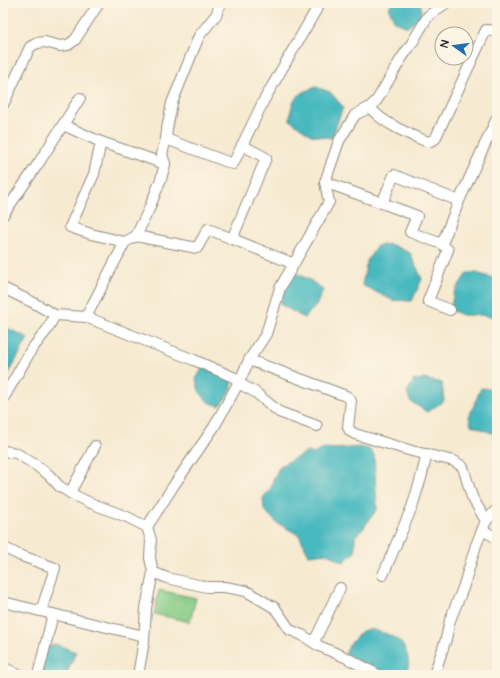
<svg xmlns="http://www.w3.org/2000/svg" width="500" height="678" font-family="'Architects Daughter',sans-serif">
<rect width="100%" height="100%" fill="#fcf5e5"/>
<filter id="ink" filterUnits="userSpaceOnUse"><feTurbulence type="fractalNoise" baseFrequency=".025" numOctaves="2"/><feDisplacementMap in="SourceGraphic" scale="8" xChannelSelector="R" yChannelSelector="G"/><feConvolveMatrix kernelMatrix="1 2 1 2 8 2 1 2 1" color-interpolation-filters="sRGB"/></filter>
<filter id="wash" filterUnits="userSpaceOnUse"><feTurbulence type="fractalNoise" baseFrequency=".012" numOctaves="4" result="noise"/><feDisplacementMap in="SourceGraphic" scale="16" xChannelSelector="R" yChannelSelector="G"/><feGaussianBlur stdDeviation="0.9" result="paint"/><feColorMatrix in="noise" values="0 0 0 0 0 0 0 0 0 0 0 0 0 0 0 0 0 1.4 0 .05"/><feComposite in="paint" operator="in"/></filter>
<g filter="url(#wash)">
<rect width="100%" height="100%" fill="#f6ead1"/>
<!-- green -->
<path fill="#84ca85" stroke="#587a58" d="M159 590 196 598 190 622 154 614Z"/>
<!-- water -->
<g fill="#4ab9c0" stroke="#3a7276">
<path d="M391 3H421V15L408 27 395 22 389 9Z"/>
<path d="M316 87 330 92 343 107 332 138 311 135 290 120C291 99 296 94 316 87Z"/>
<path d="M390 244 410 253 422 279 412 301 392 300 362 285 367 261 377 246Z"/>
<path d="M467 273H476L497 279V317L480 315H463L450 310 454 293Z"/>
<path d="M298 274 310 280 323 290 316 306 304 318 280 304 288 277Z"/>
<path d="M3 326 28 338 3 384Z"/>
<path d="M203 367 231 380 232 388 220 406 208 402 199 391 196 379Z"/>
<path d="M424 379 442 383 444 401 427 412 410 401 407 392 414 380Z"/>
<path d="M481 388 492 389 497 391V435L471 425 469 417Z"/>
<path d="M359 447 369 449 374 455 377 509 362 530 355 536V552L343 562 327 553 309 555 299 535 277 523 264 510 263 498 271 488 273 480 280 466 307 452 314 454 324 448 335 449Z"/>
<path d="M370 629C379 632 390 634 397 639 405 645 410 658 408 667 407 670 405 673 403 675H386L345 654 350 644 362 631Z"/>
<path d="M55 644 76 652 66 675H38L45 649Z"/>
</g>
</g>
<g filter="url(#ink)">
<g fill="none" stroke-linecap="round" stroke-linejoin="round">
<defs>
<g id="street">
<path d="M446 3 428 16 412 43 401 59 377 100 370 107C380 122 412 136 428 142L435 139 486 30 497 31"/>
<path d="M3 105 30 47 37 43 45 42 60 46 68 45 75 40 99 3"/>
<path d="M63 125 101 142"/>
<path d="M166 139 233 164 264 100 320 3"/>
<path d="M325 182 417 216 410 232 442 244 448 250 428 301 450 310"/>
<path d="M382 203 394 175 459 201"/>
<path d="M3 215 38 164 80 98"/>
<path d="M136 236 197 248 208 229 294 264"/>
<path d="M232 239 266 158 242 145"/>
<path d="M125 242 91 234 70 227 94 174 101 142 165 164"/>
<path d="M442 244 459 201 497 118"/>
<path d="M3 288 32 302 55 315 86 317 194 360 240 380 214 427 174 485 147 527"/>
<path d="M86 317 125 242 136 236 149 209 161 179 165 164 162 154 166 139 167 129 172 103 199 36 216 15 221 3"/>
<path d="M249 360 346 396 349 398 351 401 348 427 350 431 355 434 412 451 454 461 463 467 472 497 486 521"/>
<path d="M240 380 249 360 266 334 280 288 329 202 325 182 339 141 355 115 370 107"/>
<path d="M238 383 255 392 279 412 317 426"/>
<path d="M3 399 31 350 47 330 55 315"/>
<path d="M3 451 16 453 34 464 49 475 59 486 72 494 88 502 127 517 147 527 151 540 150 558 153 572 167 578 207 587H224L236 589 246 591 275 608 290 630 302 635 319 646 347 658 378 675"/>
<path d="M70 493 95 446"/>
<path d="M482 530 497 538"/>
<path d="M3 547 19 555 55 568 41 611"/>
<path d="M383 575 412 507 421 478 427 454"/>
<path d="M3 602 144 636"/>
<path d="M314 642 340 588"/>
<path d="M3 667 18 675"/>
<path d="M38 675 53 614"/>
<path d="M138 675 144 641 146 608 153 572"/>
<path d="M434 675 446 639 450 620 463 588 476 545 486 521 497 509"/>
<path d="M496 675 497 672"/>
</g>
</defs>
<!-- street casing -->
<use href="#street" stroke="#908a7e" stroke-width="12"/>
<!-- street -->
<use href="#street" stroke="#fff" stroke-width="10"/>
</g>
</g>
<!-- margin -->
<rect width="500" height="678" fill="none" stroke="#fcf5e5" stroke-width="16"/>
<!-- north arrow -->
<g transform="translate(454 46) rotate(284)"><circle r="19" fill="#fcf5e5" stroke="#a8a49b"/>
<path d="M0-3L7 15L0 10L-7 15Z" fill="#1f6fb2"/>
<text y="-6" font-size="11" font-weight="bold" text-anchor="middle" fill="#2b2b2b">N</text>
</g>
</svg>
